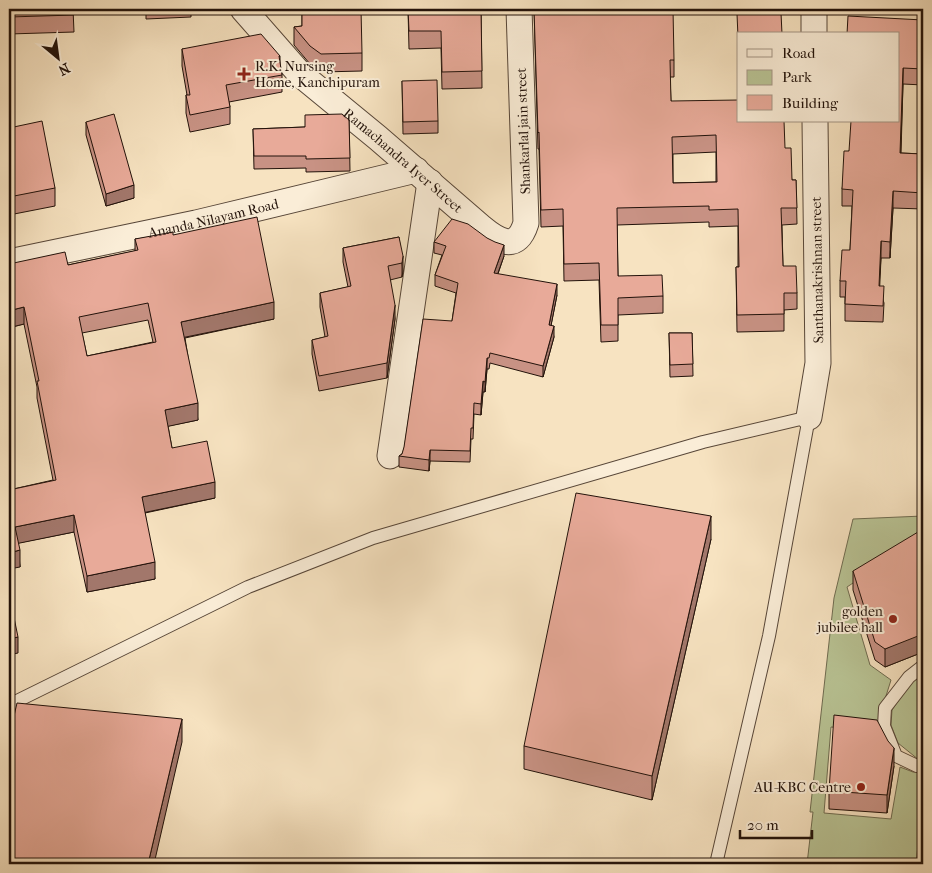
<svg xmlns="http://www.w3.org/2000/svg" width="932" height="873" font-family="'IM FELL French Canon',serif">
<rect width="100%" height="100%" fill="#f7e3c1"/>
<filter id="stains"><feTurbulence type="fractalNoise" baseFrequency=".004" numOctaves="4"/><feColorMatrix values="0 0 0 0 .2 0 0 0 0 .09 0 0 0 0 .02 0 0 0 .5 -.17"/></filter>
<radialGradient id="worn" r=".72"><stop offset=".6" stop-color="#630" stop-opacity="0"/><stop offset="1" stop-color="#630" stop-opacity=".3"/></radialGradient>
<!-- green -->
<g fill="#b9c495" stroke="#6e6b50">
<path d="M923 516V550L918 540 847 587 870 665 891 680 875 731 831 727 824 813 891 819 900 767 913 772H923V843L918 845 916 864H807L813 812H810L834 598 853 519Z"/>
<path d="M923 672V760H919L898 743 891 725 892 710 911 682Z"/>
</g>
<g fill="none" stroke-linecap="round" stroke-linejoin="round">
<defs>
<g id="lane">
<path d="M923 666 909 677 885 708 884 726 896 756 917 766 923 765"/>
<path d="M9 705 248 587 373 538 703 442 809 417 769 636 716 864"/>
</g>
<g id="street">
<path id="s1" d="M243 9 300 74 378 138 482 228C499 242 517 252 526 223L519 9"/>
<path d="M814 9V34"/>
<path id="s2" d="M9 262 196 223 416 170"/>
<path d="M809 417 818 363 815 121"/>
<path d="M390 456 430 182"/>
</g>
</defs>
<!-- lane casing -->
<use href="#lane" stroke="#574638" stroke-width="14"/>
<!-- street casing -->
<use href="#street" stroke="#574638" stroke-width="27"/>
<!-- lane -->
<use href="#lane" stroke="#faedd7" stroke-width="12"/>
<!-- street -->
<use href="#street" stroke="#faedd7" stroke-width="25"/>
</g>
<!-- wall -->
<g fill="#c89284" stroke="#22120a" fill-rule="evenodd">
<path d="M9 9H73L74 32 9 34Z"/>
<path d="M146 9H191V17L146 19Z"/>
<path d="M302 9 362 53V71L321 72 310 64 294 45V27L302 26Z"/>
<path d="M408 9H481L482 88 442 89 441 48 409 49Z"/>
<path d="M534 9 674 60V77H670L671 101 785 148 792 180H796L797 224 782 225 783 266 797 293V309L784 310V331L737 332 736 267H738V226L709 227V222L617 225 618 276 663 296V313L618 315V341L601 342 599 280 564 281 563 226 541 227 539 149H538ZM716 152V182L673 183V154Z"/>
<path d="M923 20V85L903 84 901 153 923 154V209L893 208 890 258H881L879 286 884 303 883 322 845 321V297H840V281L850 250 852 206H842V189L849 151 898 34Z"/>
<path d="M182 49 280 56V64L282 75V92L229 102 230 107V124L190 132 186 113V95H187L182 66Z"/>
<path d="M402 81 438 121V133L403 134Z"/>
<path d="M349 120 350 171 306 172V168L254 169 253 129 305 127Z"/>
<path d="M86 122 134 198 106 206 86 135Z"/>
<path d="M9 128 55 188V206L9 215Z"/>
<path d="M173 235 274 319 185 338 198 420 168 426 172 448 215 498 145 513 155 579 87 592 74 532 18 543 20 567 9 490 53 480 37 398V387L24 324 12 327 9 311V264L68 265 135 251V239ZM148 320 153 342 87 356 82 333Z"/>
<path d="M399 237 403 271 402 277 390 280 395 319 387 378 319 391 312 354V340L325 337 320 307V293L348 287 343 262V248Z"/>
<path d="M434 242 504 256 498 274 557 295 551 325 554 337 543 377 490 363 489 369H487L485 392H483L481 415 474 414 473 439H471L470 462 430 461 429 471 399 467V456L402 454 452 321 456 293 435 286V275L442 255 434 253Z"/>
<path d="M669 333H692L693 376 670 377Z"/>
<path d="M711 539 652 800 524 769V746Z"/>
<path d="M853 571 918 654 885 667 875 660 853 590Z"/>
<path d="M894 766 887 813 829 809V791Z"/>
</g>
<!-- shaded-wall -->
<g fill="#a2776b" stroke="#22120a">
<path d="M903 68V84L900 170V153Z"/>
<path d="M134 185V198L106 206V194Z"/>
<path d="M893 191V208L890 258V242Z"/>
<path d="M881 241V258L879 303V286Z"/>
<path d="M504 245V256L494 284V273Z"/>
<path d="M403 256V271L402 277V263Z"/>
<path d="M557 284V295L549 336V325Z"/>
<path d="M274 302V319L181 338V322Z"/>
<path d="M395 305V319L387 378V363Z"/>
<path d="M24 307V324L12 327V310Z"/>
<path d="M554 326V337L543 377V366Z"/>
<path d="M487 358V369L485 392V382Z"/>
<path d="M483 381V392L481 415V404Z"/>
<path d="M198 403V420L165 427V410Z"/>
<path d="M430 450V461L429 471V460Z"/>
<path d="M215 482V498L142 513V497Z"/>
<path d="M74 515V532L15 544V527Z"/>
<path d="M711 516V539L652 800V776Z"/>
<path d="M20 550V567L9 569V553Z"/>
<path d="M155 562V579L87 592V576Z"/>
<path d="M923 631V649L918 654 885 667V649Z"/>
<path d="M18 637V653L9 655V639Z"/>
<path d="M182 719V742L154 864H148Z"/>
<path d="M894 748V766L887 813V795Z"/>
</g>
<!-- building -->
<g fill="#e8aa99" stroke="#22120a" fill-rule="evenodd">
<path d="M9 9H73L74 15 9 17Z"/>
<path d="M302 9H361L362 53 321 54 310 46 294 27 302 26Z"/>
<path d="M408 9H481L482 71 442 72 441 31H409Z"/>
<path d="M534 9H673L674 60H670L671 101 738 100V121H784L785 148H791L792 180H796L797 208H781L783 266H796L797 293H784V314L737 315 736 267H739L738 209 709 210V206L617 208 618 276 662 275 663 296 618 298V325H601L599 263 564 264 563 209 541 210 539 132 538 133ZM716 135 717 182 673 183 672 137Z"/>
<path d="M781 13 782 34H738V37L737 14Z"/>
<path d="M848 16 923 20V69L903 68 900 153 923 154V193L893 191 890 242 881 241 879 286H884L883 306 845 304 846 281H840L842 250H850L853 190 842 189 844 151H849L851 121H898V34H847Z"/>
<path d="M261 34 280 56H279L282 75 226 85 230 107 190 115 186 95H190L182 49Z"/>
<path d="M437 80 438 121 403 122 402 81Z"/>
<path d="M114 114 134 185 106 194 86 122Z"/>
<path d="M342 114 349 120 350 158 306 159V156H254L253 129 305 127V115Z"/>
<path d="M42 121 55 188 9 197V128Z"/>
<path d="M257 217 274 302 181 322 198 403 165 410 172 448 207 441 215 482 142 497 155 562 87 576 74 515 15 527 20 550 9 553V490L56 480 37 381H39L24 307 12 310 9 295V264L65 252 68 265 138 250 135 239 173 232V235ZM148 303 156 342 87 356 79 317Z"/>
<path d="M452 219 468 224 487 238 495 242 504 245 494 273 557 284 549 325 554 326 543 366 490 353 489 358H487L485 382 483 381 481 404 474 403 473 428H471L470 451 430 450 429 460 399 456 402 454 404 447 423 319 452 321 458 283 435 275 446 246 434 242Z"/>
<path d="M399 237 403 256 402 263 388 266 395 305 387 363 319 376 312 340 328 336 320 293 351 286 343 248Z"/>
<path d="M669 333H692L693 364 670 365Z"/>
<path d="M576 493 711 516 652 776 524 746Z"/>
<path d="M918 532 923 548V631L918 636 885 649 875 642 853 571Z"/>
<path d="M11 603 18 637 9 639V604Z"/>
<path d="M17 703 182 719 148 864H9V738Z"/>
<path d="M834 715 877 720 888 741 894 748 887 795 829 791Z"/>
</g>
<!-- markers -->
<g fill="#8f2418" stroke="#faedd7" stroke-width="2">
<path d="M241.5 66.5h5v5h5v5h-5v5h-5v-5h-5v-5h5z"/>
<circle cx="893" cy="619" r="5"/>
<circle cx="861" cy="787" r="5"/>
</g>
<g text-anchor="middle" stroke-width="4" stroke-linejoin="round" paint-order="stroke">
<!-- poi labels -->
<g font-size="14" fill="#22120a" stroke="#faedd7" text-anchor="end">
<text x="255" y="71" text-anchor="start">R.K. Nursing<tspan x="255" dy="16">Home, Kanchipuram</tspan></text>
<text x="883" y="616">golden<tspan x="883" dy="16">jubilee hall</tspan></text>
<text x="851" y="792">AU-KBC Centre</text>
</g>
<!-- street labels -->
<g font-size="14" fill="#22120a" stroke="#faedd7">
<text transform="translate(523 131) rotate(-92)" y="5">Shankarlal jain street</text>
<text dy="5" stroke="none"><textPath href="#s1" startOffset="221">Ramachandra Iyer Street</textPath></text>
<text dy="5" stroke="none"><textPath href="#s2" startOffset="209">Ananda Nilayam Road</textPath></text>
<text transform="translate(817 270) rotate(-91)" y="5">Santhanakrishnan street</text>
</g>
</g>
<!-- margin -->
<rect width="932" height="873" fill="none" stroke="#f7e3c1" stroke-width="30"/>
<rect x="10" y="10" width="912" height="853" fill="none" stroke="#22120a" stroke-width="2.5"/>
<rect x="15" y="15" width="902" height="843" fill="none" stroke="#22120a"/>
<!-- legend -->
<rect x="737" y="32" width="162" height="90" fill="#faedd7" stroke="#a49585"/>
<rect x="747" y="49" width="25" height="8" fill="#faedd7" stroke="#a49585"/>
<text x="782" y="58" font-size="15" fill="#22120a">Road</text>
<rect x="747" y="70" width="25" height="15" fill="#b9c495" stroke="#a49585"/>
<text x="782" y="82" font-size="15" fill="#22120a">Park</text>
<rect x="747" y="95" width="25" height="15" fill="#e8aa99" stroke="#a49585"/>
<text x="782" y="108" font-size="15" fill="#22120a">Building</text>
<!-- north arrow -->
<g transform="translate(58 58) rotate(151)" stroke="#faedd7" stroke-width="4" paint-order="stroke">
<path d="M0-4L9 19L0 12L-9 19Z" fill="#22120a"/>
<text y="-8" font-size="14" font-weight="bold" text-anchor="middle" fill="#22120a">N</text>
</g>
<!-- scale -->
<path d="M740 830v8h72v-8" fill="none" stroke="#22120a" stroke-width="2.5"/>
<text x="747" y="830" font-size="15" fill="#22120a" stroke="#faedd7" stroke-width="4" paint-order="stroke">20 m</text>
<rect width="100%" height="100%" filter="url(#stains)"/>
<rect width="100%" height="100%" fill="url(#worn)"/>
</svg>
